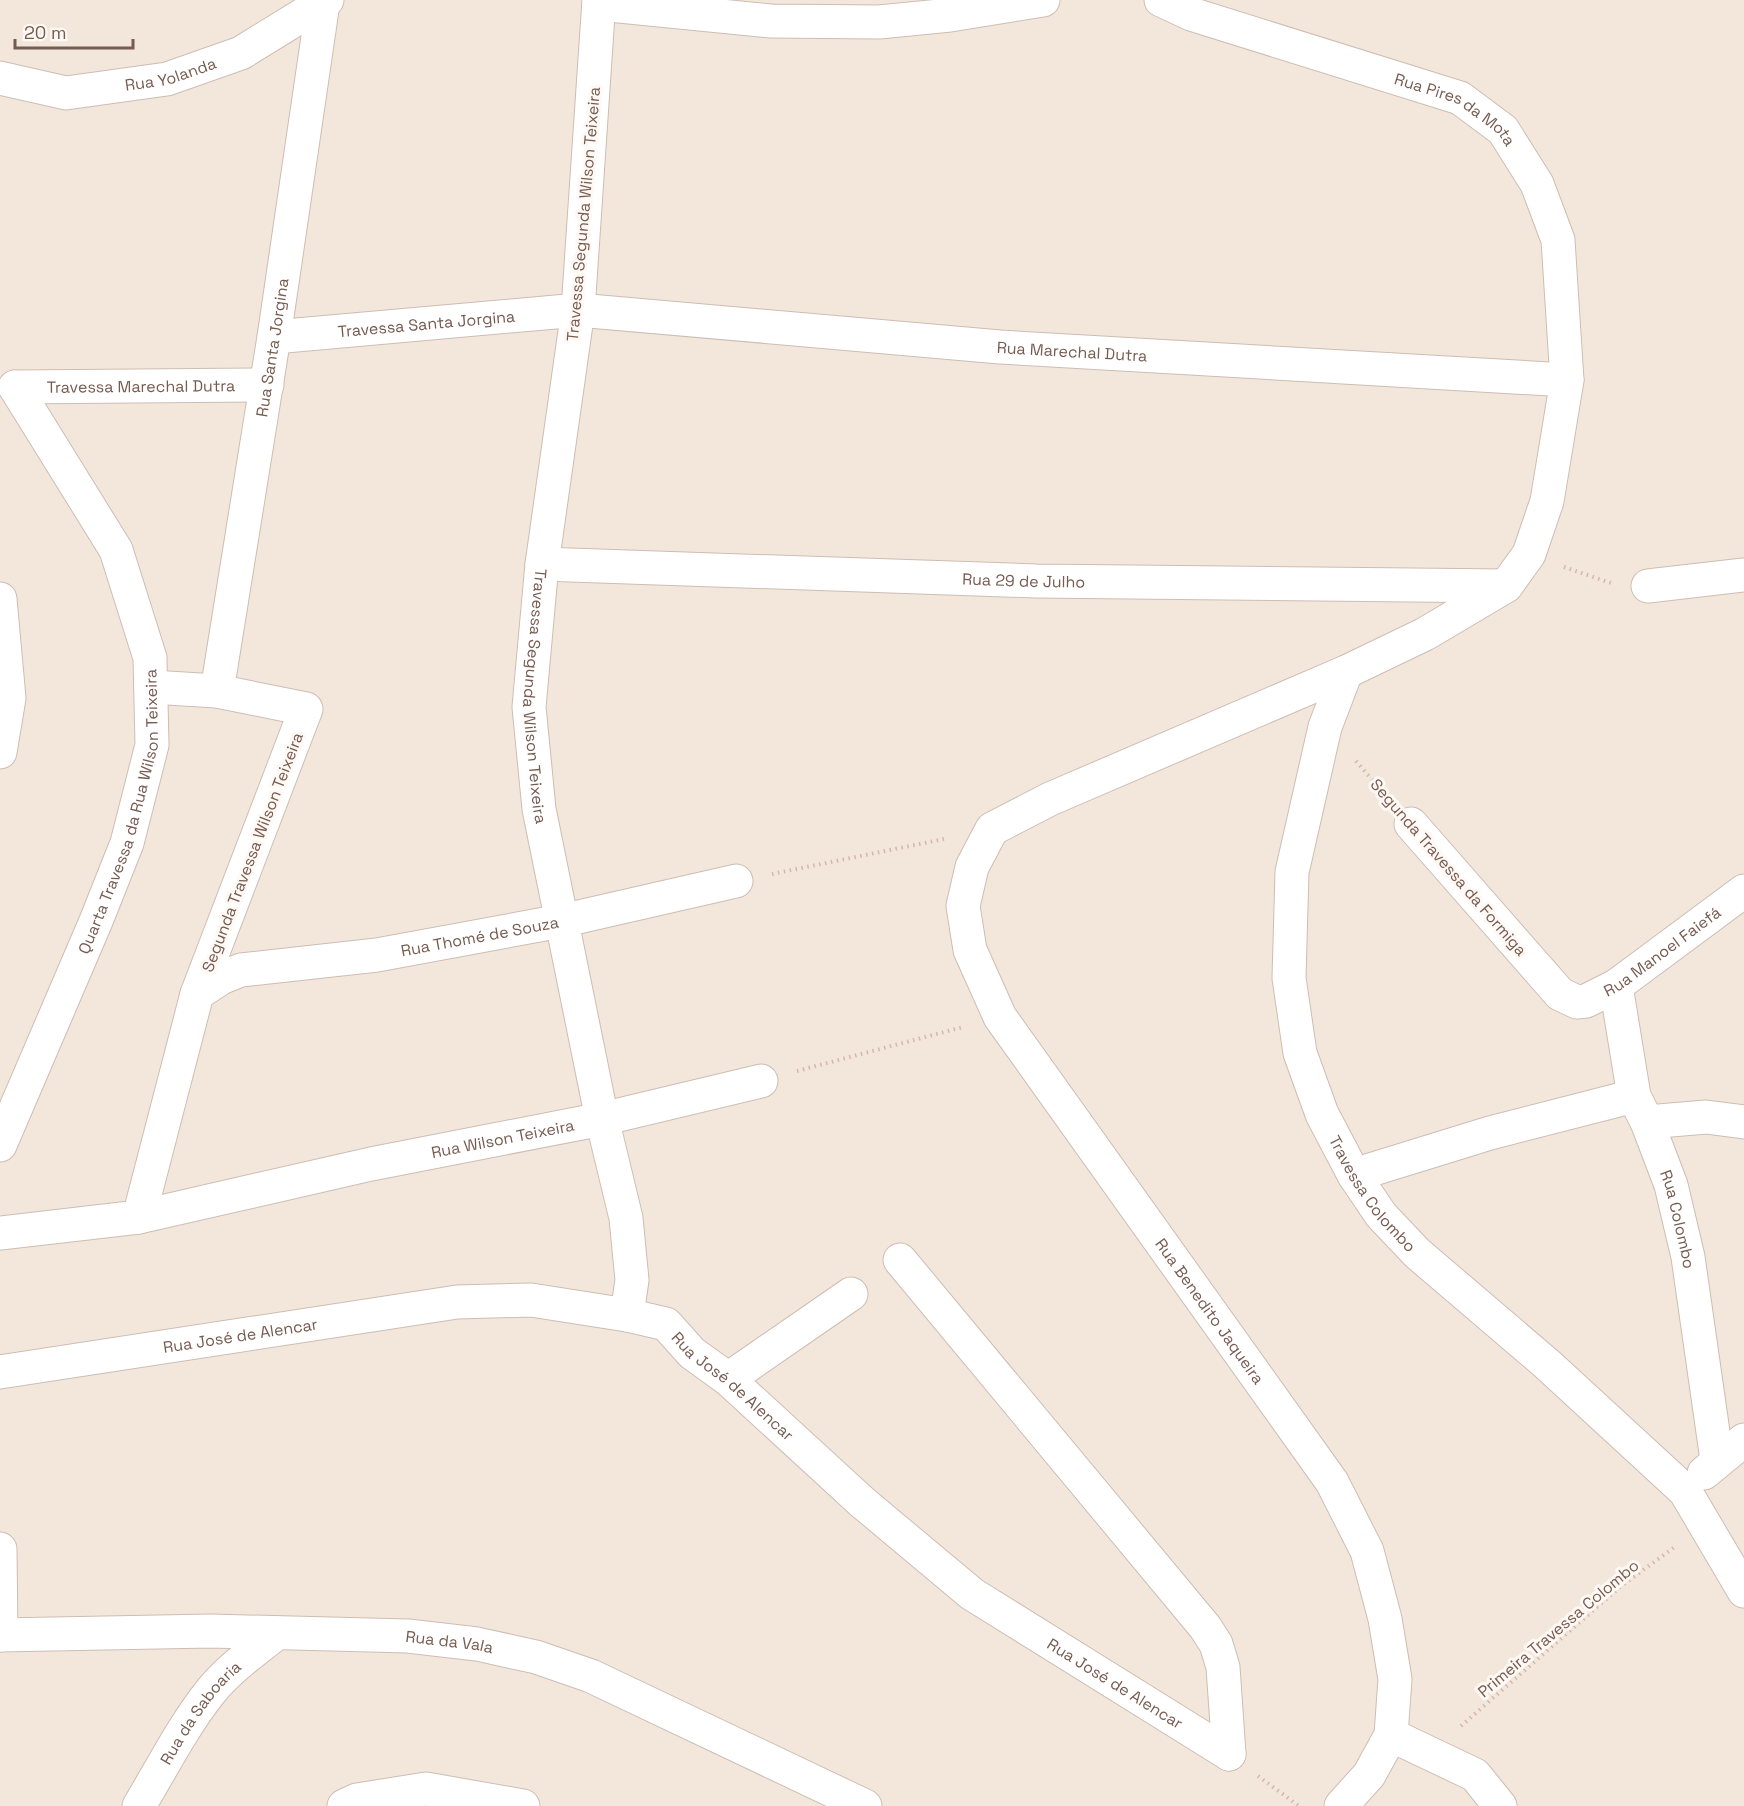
<svg xmlns="http://www.w3.org/2000/svg" width="1744" height="1806" font-family="'Space Grotesk',sans-serif">
<rect width="100%" height="100%" fill="#fbf5ee"/>
<!-- residential -->
<rect fill="#f3e7dc" x="0" y="0" width="1744" height="1806"/>
<g fill="none" stroke-linecap="round" stroke-linejoin="round">
<defs>
<g id="minor">
<path id="s1" d="M599 0 578 310 542 564 529 707 539 809 602 1119 626 1218 632 1280 627 1315"/>
<path id="s2" d="M1161 0 1191 14 1460 98 1503 130 1537 184 1558 240 1567 380 1547 501 1529 554 1506 586 1425 634 1346 672 1050 799 992 829 972 867 963 906 970 950 1000 1017 1332 1482 1367 1551 1385 1619 1395 1679 1391 1735 1369 1775 1341 1806"/>
<path d="M599 4 771 21 879 22 950 15 1043 0"/>
<path id="s3" d="M0 78 66 93 167 79 241 53 327 0"/>
<path id="s4" d="M274 337 578 310 1000 347 1567 380"/>
<path id="s5" d="M15 387 267 385"/>
<path id="s6" d="M542 564 1036 581 1506 586"/>
<path d="M1648 586 1744 575"/>
<path d="M0 599 9 698 0 752"/>
<path id="s7" d="M1346 672 1325 727 1292 872 1289 978 1300 1053 1322 1114 1354 1175 1381 1215 1417 1253 1547 1364 1685 1491 1744 1591"/>
<path d="M151 687 217 691 306 709 197 994"/>
<path id="s8" d="M217 691 274 337 323 3"/>
<path id="s9" d="M1411 824 1560 994 1577 1002 1586 1001 1616 986 1744 891"/>
<path id="s10" d="M1616 986 1634 1096 1647 1122 1671 1185 1688 1257 1717 1460"/>
<path d="M1647 1122 1706 1117 1744 1122"/>
<path id="s11" d="M0 1145 96 921 127 843 152 745 150 658 116 550 15 387"/>
<path d="M1354 1175 1490 1133 1634 1096"/>
<path id="s12" d="M139 1217 197 994 221 978 241 970 377 955 561 921 736 881"/>
<path id="s13" d="M0 1233 139 1217 371 1164 602 1119 761 1081"/>
<path d="M900 1260 1205 1627 1216 1644 1223 1667 1229 1754"/>
<path id="s14" d="M0 1372 457 1302 531 1300 627 1315 666 1324 692 1353 728 1379 862 1502 972 1594 1229 1754"/>
<path d="M728 1379 851 1294"/>
<path d="M1704 1473 1744 1440"/>
<path d="M0 1549 1 1635"/>
<path id="s15" d="M0 1635 211 1631 408 1636 477 1644 536 1657 591 1676 865 1806"/>
<path d="M1391 1735 1475 1775 1500 1806"/>
<path id="s16" d="M139 1806C162 1768 183 1726 211 1691 229 1669 254 1651 277 1633"/>
<path d="M344 1806 357 1800 426 1789 523 1806"/>
</g>
</defs>
<!-- minor casing -->
<use href="#minor" stroke="#cdbdb3" stroke-width="35"/>
<!-- path -->
<g stroke="#d4b7aa" stroke-width="4" stroke-dasharray="1.5 4.5" stroke-linecap="butt">
<path d="M1564 567 1611 583"/>
<path d="M1356 761 1386 796"/>
<path d="M772 874 944 839"/>
<path d="M797 1071 963 1027"/>
<path d="M1461 1726 1620 1587 1676 1546"/>
<path d="M1258 1776 1299 1806"/>
</g>
<!-- minor -->
<use href="#minor" stroke="#fff" stroke-width="33"/>
</g>
<g text-anchor="middle" stroke-width="6" stroke-linejoin="round" paint-order="stroke">
<!-- street labels -->
<g font-size="16" fill="#765b51" stroke="#fef9f4">
<text dy="6" stroke="none"><textPath href="#s3" startOffset="174">Rua Yolanda</textPath></text>
<text dy="6" stroke="none"><textPath href="#s2" startOffset="316">Rua Pires da Mota</textPath></text>
<text transform="translate(583 214) rotate(-85)" y="6">Travessa Segunda Wilson Teixeira</text>
<text dy="6" stroke="none"><textPath href="#s4" startOffset="153">Travessa Santa Jorgina</textPath></text>
<text dy="6" stroke="none"><textPath href="#s8" startOffset="348">Rua Santa Jorgina</textPath></text>
<text dy="6" stroke="none"><textPath href="#s4" startOffset="801">Rua Marechal Dutra</textPath></text>
<text dy="6" stroke="none"><textPath href="#s5" startOffset="126">Travessa Marechal Dutra</textPath></text>
<text dy="6" stroke="none"><textPath href="#s6" startOffset="482">Rua 29 de Julho</textPath></text>
<text dy="6" stroke="none"><textPath href="#s1" startOffset="700">Travessa Segunda Wilson Teixeira</textPath></text>
<text dy="6" stroke="none"><textPath href="#s11" startOffset="357">Quarta Travessa da Rua Wilson Teixeira</textPath></text>
<text transform="translate(252 852) rotate(-69)" y="6">Segunda Travessa Wilson Teixeira</text>
<text transform="translate(1449 867) rotate(49)" y="6">Segunda Travessa da Formiga</text>
<text dy="6" stroke="none"><textPath href="#s12" startOffset="522">Rua Thomé de Souza</textPath></text>
<text dy="6" stroke="none"><textPath href="#s9" startOffset="345">Rua Manoel Faiefá</textPath></text>
<text dy="6" stroke="none"><textPath href="#s13" startOffset="512">Rua Wilson Teixeira</textPath></text>
<text dy="6" stroke="none"><textPath href="#s7" startOffset="549">Travessa Colombo</textPath></text>
<text dy="6" stroke="none"><textPath href="#s10" startOffset="243">Rua Colombo</textPath></text>
<text dy="6" stroke="none"><textPath href="#s2" startOffset="1982">Rua Benedito Jaqueira</textPath></text>
<text dy="6" stroke="none"><textPath href="#s14" startOffset="243">Rua José de Alencar</textPath></text>
<text dy="6" stroke="none"><textPath href="#s14" startOffset="765">Rua José de Alencar</textPath></text>
<text transform="translate(1558 1628) rotate(-40)" y="6">Primeira Travessa Colombo</text>
<text dy="6" stroke="none"><textPath href="#s15" startOffset="450">Rua da Vala</textPath></text>
<text dy="6" stroke="none"><textPath href="#s14" startOffset="1251">Rua José de Alencar</textPath></text>
<text dy="6" stroke="none"><textPath href="#s16" startOffset="112">Rua da Saboaria</textPath></text>
</g>
</g>
<!-- scale -->
<path d="M15 39v9h118v-9" fill="none" stroke="#765b51" stroke-width="3"/>
<text x="24" y="39" font-size="18" fill="#765b51" stroke="#fef9f4" stroke-width="4.5" paint-order="stroke">20 m</text>
</svg>
